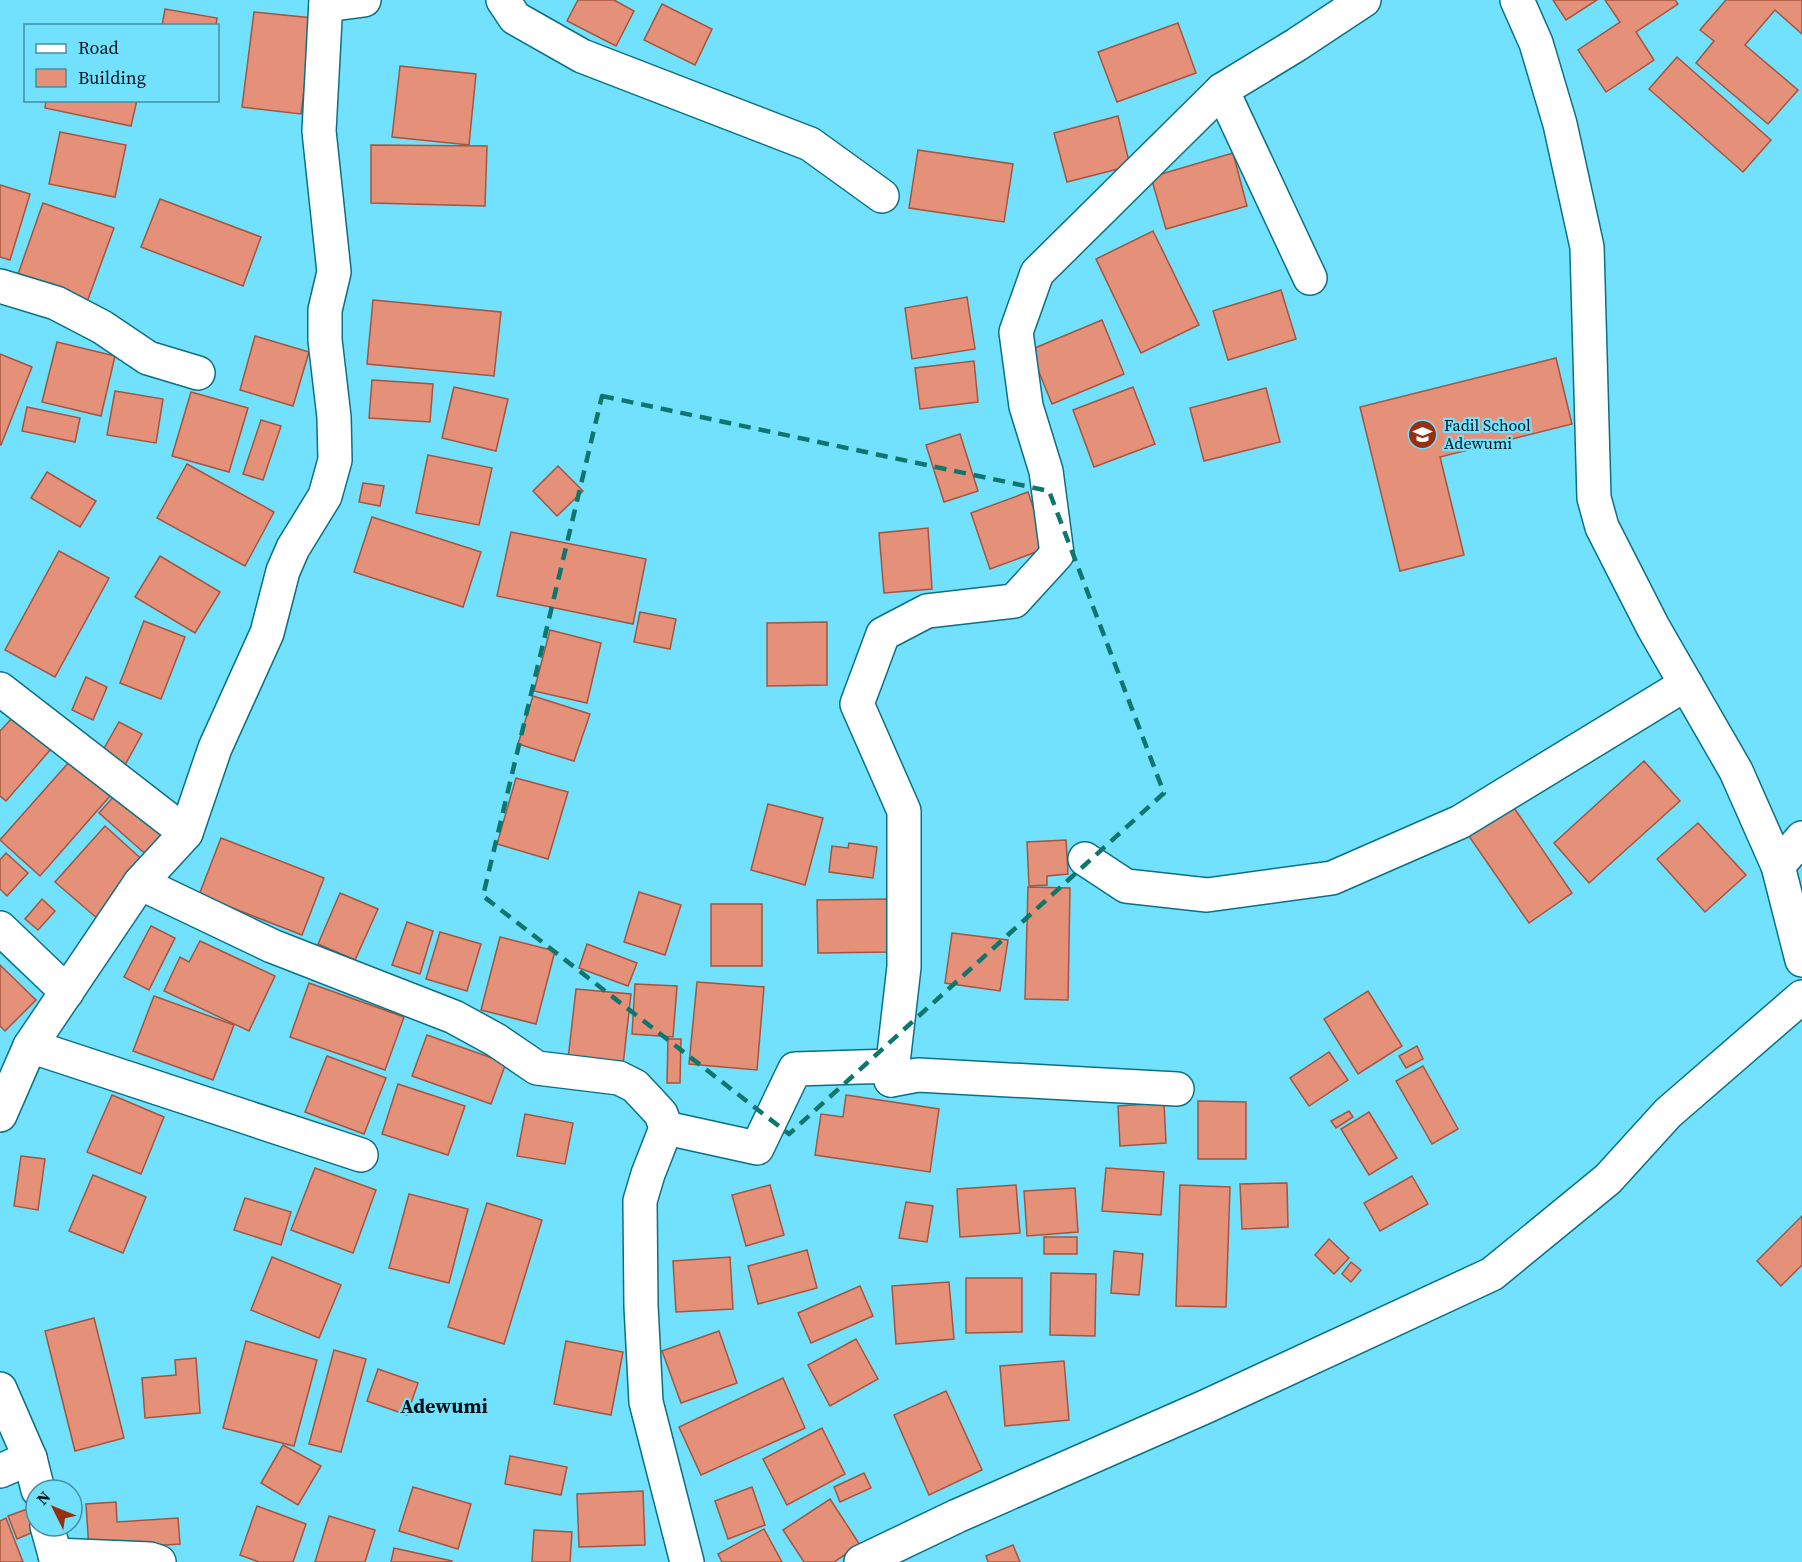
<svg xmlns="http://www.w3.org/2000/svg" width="1802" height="1562" font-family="'Source Serif 4',serif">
<rect width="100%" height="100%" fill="#72e1fd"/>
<!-- building -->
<g fill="#e59079" stroke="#a3553f" stroke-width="1.5">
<path d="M578 0H614L634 11 616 46 567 21Z"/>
<path d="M1553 0H1597L1566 20Z"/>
<path d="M1605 0H1675L1678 4 1636 32 1654 60 1606 92 1578 50 1620 22Z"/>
<path d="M1726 0H1802V34L1775 10 1745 45 1798 90 1768 124 1696 63 1714 41 1700 30Z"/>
<path d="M662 4 712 29 695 65 644 40Z"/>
<path d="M165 9 217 18 216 26H162Z"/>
<path d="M254 12 313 18 301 114 242 107Z"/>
<path d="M1178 23 1196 73 1117 102 1098 52Z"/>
<path d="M1677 57 1771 140 1743 172 1649 89Z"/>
<path d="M400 66 476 74 469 145 392 137Z"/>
<path d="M46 100H137L131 126 45 108Z"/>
<path d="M1118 116 1130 166 1067 182 1054 133Z"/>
<path d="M60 132 126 145 115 197 49 184Z"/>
<path d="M371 145 487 146 485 206 371 203Z"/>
<path d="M918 150 1013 164 1004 222 909 208Z"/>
<path d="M1233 153 1247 206 1166 229 1151 177Z"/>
<path d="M0 185 30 194 10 260 0 257Z"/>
<path d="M160 199 261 237 243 286 141 247Z"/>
<path d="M43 203 114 228 87 302 17 277Z"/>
<path d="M1153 231 1199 325 1141 353 1096 259Z"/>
<path d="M1281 290 1296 339 1228 360 1213 311Z"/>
<path d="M967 297 975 349 912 359 905 308Z"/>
<path d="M373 300 501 312 494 376 367 364Z"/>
<path d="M1102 320 1124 374 1052 404 1030 350Z"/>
<path d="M255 336 309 352 293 406 240 390Z"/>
<path d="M57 342 115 356 101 416 42 402Z"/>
<path d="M0 354 32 367 1 445 0 444Z"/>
<path d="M1556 358 1572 424 1440 457 1464 555 1400 571 1360 407Z"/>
<path d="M974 361 978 402 920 409 915 368Z"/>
<path d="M372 380 433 384 430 422 369 418Z"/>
<path d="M454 387 508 399 496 451 442 438Z"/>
<path d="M1133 387 1155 444 1094 467 1073 410Z"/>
<path d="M1266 388 1280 442 1204 461 1190 408Z"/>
<path d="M115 391 163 399 156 443 107 435Z"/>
<path d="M191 392 248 408 229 472 172 456Z"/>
<path d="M27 407 80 418 75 442 22 431Z"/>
<path d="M261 420 281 426 263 480 243 474Z"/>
<path d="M960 434 978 491 944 502 926 445Z"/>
<path d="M428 455 492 468 479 525 416 513Z"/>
<path d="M187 464 274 512 245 566 157 518Z"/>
<path d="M558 466 583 491 557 516 533 491Z"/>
<path d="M47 472 96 501 80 527 31 498Z"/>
<path d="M363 483 384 486 380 506 359 502Z"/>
<path d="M1028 492 1047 548 990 569 971 513Z"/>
<path d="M372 517 481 552 463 607 354 572Z"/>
<path d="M928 528 932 589 884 593 879 533Z"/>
<path d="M511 532 646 559 633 624 497 596Z"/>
<path d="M59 551 109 578 55 677 5 650Z"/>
<path d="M160 556 220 592 195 633 135 597Z"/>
<path d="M640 612 676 619 670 649 634 642Z"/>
<path d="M144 621 185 637 161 699 120 683Z"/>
<path d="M827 622V685L767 686V623Z"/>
<path d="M550 630 601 643 587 703 534 691Z"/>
<path d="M86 677 107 687 93 720 72 710Z"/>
<path d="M533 696 590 714 574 761 518 744Z"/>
<path d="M14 716 51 749 6 801 0 796V731Z"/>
<path d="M119 722 142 734 125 765 102 752Z"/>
<path d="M70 761 110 796 40 876 0 840Z"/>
<path d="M1644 761 1680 801 1589 883 1554 843Z"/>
<path d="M516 778 568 792 548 859 497 844Z"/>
<path d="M116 794 168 838 150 858 99 813Z"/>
<path d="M1508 799 1572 893 1529 923 1464 829Z"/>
<path d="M768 804 823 818 805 885 751 870Z"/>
<path d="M1698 823 1746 875 1705 912 1657 859Z"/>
<path d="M105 826 147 864 98 919 55 882Z"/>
<path d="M221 838 324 878 302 935 199 895Z"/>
<path d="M1066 840 1068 874 1047 876V885L1029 886 1027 842Z"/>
<path d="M849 843 877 847 873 878 829 872 832 846 848 848Z"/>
<path d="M6 853 28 873 7 896 0 889V860Z"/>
<path d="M1028 887 1070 888 1068 1000 1025 999Z"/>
<path d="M639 892 681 905 665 955 624 942Z"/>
<path d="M340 893 378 909 355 960 318 944Z"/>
<path d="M42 899 55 911 38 930 25 919Z"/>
<path d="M891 899V952L818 953 817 900Z"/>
<rect x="711" y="904" width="51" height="62"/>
<path d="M407 922 433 931 420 974 392 965Z"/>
<path d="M151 926 175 938 149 990 124 977Z"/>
<path d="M440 932 481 944 467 991 426 979Z"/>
<path d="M952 933 1008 940 1000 991 945 983Z"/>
<path d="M500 937 555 951 536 1024 481 1010Z"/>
<path d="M200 941 275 976 249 1031 164 991 180 957 189 962Z"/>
<path d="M587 944 637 963 628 986 579 968Z"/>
<path d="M0 965 36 1000 5 1031 0 1026Z"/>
<path d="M697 982 764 987 757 1070 689 1064Z"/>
<path d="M309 983 404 1017 385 1070 290 1037Z"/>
<path d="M635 984 677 986 673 1037 632 1034Z"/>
<path d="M576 989 631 994 623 1065 568 1059Z"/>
<path d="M1368 991 1402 1046 1358 1074 1324 1019Z"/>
<path d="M154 996 234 1025 213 1080 133 1051Z"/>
<path d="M427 1035 506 1063 491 1104 412 1076Z"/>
<path d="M668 1039H681L680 1083H667Z"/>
<path d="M1417 1046 1423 1059 1406 1068 1399 1056Z"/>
<path d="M1329 1052 1348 1080 1309 1106 1290 1078Z"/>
<path d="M327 1056 386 1078 364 1134 305 1112Z"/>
<path d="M1423 1066 1458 1129 1432 1144 1396 1081Z"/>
<path d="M398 1084 465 1106 448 1155 382 1134Z"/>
<path d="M112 1095 164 1117 141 1174 87 1152Z"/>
<path d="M846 1095 939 1109 930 1172 815 1155 821 1114 843 1117Z"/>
<path d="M1198 1101 1246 1102V1159H1198Z"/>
<path d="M1164 1103 1166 1143 1120 1146 1118 1106Z"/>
<path d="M1349 1111 1353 1117 1336 1128 1331 1121Z"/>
<path d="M1369 1112 1397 1158 1369 1175 1341 1129Z"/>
<path d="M525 1114 573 1123 565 1164 517 1156Z"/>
<path d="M21 1156 45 1159 38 1210 14 1206Z"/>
<path d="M315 1168 376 1190 353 1253 291 1230Z"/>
<path d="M1106 1168 1164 1172 1161 1215 1102 1211Z"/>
<path d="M93 1175 146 1197 123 1253 69 1231Z"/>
<path d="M1412 1176 1428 1204 1380 1231 1364 1203Z"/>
<path d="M1287 1183 1288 1227 1242 1229 1240 1184Z"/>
<path d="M770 1185 784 1235 746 1246 732 1195Z"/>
<path d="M1016 1185 1020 1233 960 1237 957 1189Z"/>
<path d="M1180 1185 1230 1187 1226 1307 1176 1306Z"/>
<path d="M1075 1188 1078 1232 1027 1236 1024 1191Z"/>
<path d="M409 1194 468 1209 449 1283 389 1268Z"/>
<path d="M245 1198 291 1212 281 1245 234 1230Z"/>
<path d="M906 1202 933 1206 927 1242 899 1238Z"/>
<path d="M487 1203 542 1220 504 1344 448 1327Z"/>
<path d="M1802 1216V1265L1781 1286 1757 1261Z"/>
<rect x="1044" y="1237" width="33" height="17"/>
<path d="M1329 1239 1349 1258 1334 1274 1315 1255Z"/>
<path d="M807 1250 817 1288 758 1304 748 1266Z"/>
<path d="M1114 1251 1143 1254 1139 1295 1111 1293Z"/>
<path d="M272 1257 341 1285 319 1338 251 1310Z"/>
<path d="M730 1257 733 1309 676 1312 673 1261Z"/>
<path d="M1351 1262 1361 1270 1351 1282 1342 1274Z"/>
<path d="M1051 1273 1096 1274 1095 1336 1050 1335Z"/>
<path d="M966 1278H1022V1332L966 1333Z"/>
<path d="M949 1282 954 1339 896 1344 892 1286Z"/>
<path d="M860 1286 873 1316 811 1343 798 1313Z"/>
<path d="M94 1318 124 1438 75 1451 45 1331Z"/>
<path d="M719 1331 737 1383 681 1403 662 1351Z"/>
<path d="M856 1339 878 1379 830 1406 808 1365Z"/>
<path d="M246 1341 317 1360 294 1446 223 1428Z"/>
<path d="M566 1341 623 1352 611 1415 554 1404Z"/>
<path d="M334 1350 366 1359 341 1452 309 1444Z"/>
<path d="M196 1358 200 1413 145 1418 142 1378 176 1375 175 1360Z"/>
<path d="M1064 1361 1069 1420 1005 1426 1000 1366Z"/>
<path d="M378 1369 418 1383 407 1415 367 1401Z"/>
<path d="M783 1378 805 1428 701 1475 679 1427Z"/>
<path d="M946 1391 982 1470 929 1495 894 1415Z"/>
<path d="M822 1428 845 1474 787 1505 763 1459Z"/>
<path d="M283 1445 321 1466 298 1505 261 1483Z"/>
<path d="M510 1456 567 1467 561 1495 505 1484Z"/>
<path d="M864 1473 871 1488 840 1502 834 1487Z"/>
<path d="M413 1487 471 1504 458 1549 399 1531Z"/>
<path d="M752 1487 765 1525 728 1539 715 1501Z"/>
<path d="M643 1491 645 1545 579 1547 577 1494Z"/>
<path d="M830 1499 860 1545 834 1562H804L783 1530Z"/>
<path d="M116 1502 117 1522 178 1518 180 1544 89 1550 86 1504Z"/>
<path d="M257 1506 306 1524 293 1562H259L240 1555Z"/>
<path d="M30 1508 38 1530 17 1539 8 1516Z"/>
<path d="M329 1516 375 1530 365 1562H315Z"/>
<path d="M6 1518 23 1562H0V1521Z"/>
<path d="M764 1529 782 1562H722L718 1554Z"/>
<path d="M534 1530 572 1532 570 1562H532Z"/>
<path d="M1013 1545 1020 1562H988L986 1556Z"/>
<path d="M394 1548 452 1561 451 1562H391Z"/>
</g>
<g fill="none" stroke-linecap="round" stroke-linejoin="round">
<defs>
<g id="minor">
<path d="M503 0 515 18 582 56 810 144 882 196"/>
<path d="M1517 0 1536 43 1560 124 1587 247 1594 498 1602 527 1653 627 1736 771 1778 866 1802 960"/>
<path d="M326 5 364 0"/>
<path d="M1222 90 1310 278"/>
<path d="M0 286 56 303 102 327 148 358 198 373"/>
<path d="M0 689 186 833"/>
<path d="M1085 859 1126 886 1207 895 1332 878 1460 822 1686 684"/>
<path d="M1778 866 1802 838"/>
<path d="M140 883 272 946 454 1017 496 1040 537 1068 619 1078 635 1086 651 1103 661 1114 666 1128 648 1174 640 1201 641 1306 646 1402 687 1562"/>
<path d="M0 928 67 992"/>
<path d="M30 1046 361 1155"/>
<path d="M891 1080 904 967V811L857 704 883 634 927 611 1014 601 1057 554 1046 471 1026 406 1016 332 1037 273 1222 90 1296 45 1364 0"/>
<path d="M0 1115 30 1046 140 883 186 833 215 748 267 633 283 571 293 548 325 496 335 460 334 417 325 340V310L334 272 319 131 326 0"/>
<path d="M666 1128 757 1148 795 1069 892 1066 891 1080 918 1075 1177 1089"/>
<path d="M0 1389 30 1458 38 1490"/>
<path d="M0 1471 30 1458"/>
<path d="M47 1526 57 1562"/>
<path d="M55 1555 150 1559 159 1562"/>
<path d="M861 1562 957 1516 1207 1406 1492 1274 1608 1179 1668 1113 1802 997"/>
</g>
</defs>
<!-- minor casing -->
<use href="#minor" stroke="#0b7084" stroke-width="36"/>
<!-- minor -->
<use href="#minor" stroke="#fff" stroke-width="33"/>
</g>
<!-- marked area -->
<path fill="none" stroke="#0f766e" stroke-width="4.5" stroke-dasharray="12 8" stroke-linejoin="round" d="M602 396 1049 491 1164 793 789 1134 483 896Z"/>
<!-- icons -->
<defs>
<symbol id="school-disc" viewBox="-11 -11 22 22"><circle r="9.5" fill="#973010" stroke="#72e1fd"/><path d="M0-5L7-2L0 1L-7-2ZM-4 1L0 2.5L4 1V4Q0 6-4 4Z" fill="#fff"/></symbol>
</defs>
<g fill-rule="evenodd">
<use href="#school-disc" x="1406" y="418" width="33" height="33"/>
</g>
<g text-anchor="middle" stroke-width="4.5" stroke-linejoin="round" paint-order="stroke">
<!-- poi labels -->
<g font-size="16" fill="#001319" stroke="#72e1fd" text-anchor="start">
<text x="1444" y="431">Fadil School<tspan x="1444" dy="18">Adewumi</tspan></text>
</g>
<!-- quarter labels -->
<g font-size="20" font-weight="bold" fill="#001319" stroke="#72e1fd">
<text x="444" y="1413">Adewumi</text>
</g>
</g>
<!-- legend -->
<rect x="24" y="24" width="195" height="78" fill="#72e1fd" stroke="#448fa2" stroke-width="1.5"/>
<rect x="36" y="44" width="30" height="9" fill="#ffffff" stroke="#448fa2" stroke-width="1.5"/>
<text x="78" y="54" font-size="18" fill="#001319">Road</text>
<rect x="36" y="69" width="30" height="18" fill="#e59079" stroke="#448fa2" stroke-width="1.5"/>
<text x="78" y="84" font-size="18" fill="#001319">Building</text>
<!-- north arrow -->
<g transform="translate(54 1508) rotate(313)"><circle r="28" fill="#72e1fd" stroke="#448fa2" stroke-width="1.5"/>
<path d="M0-4.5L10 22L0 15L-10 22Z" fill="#973010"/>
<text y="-9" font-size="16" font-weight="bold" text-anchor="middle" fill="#001319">N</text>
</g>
</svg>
